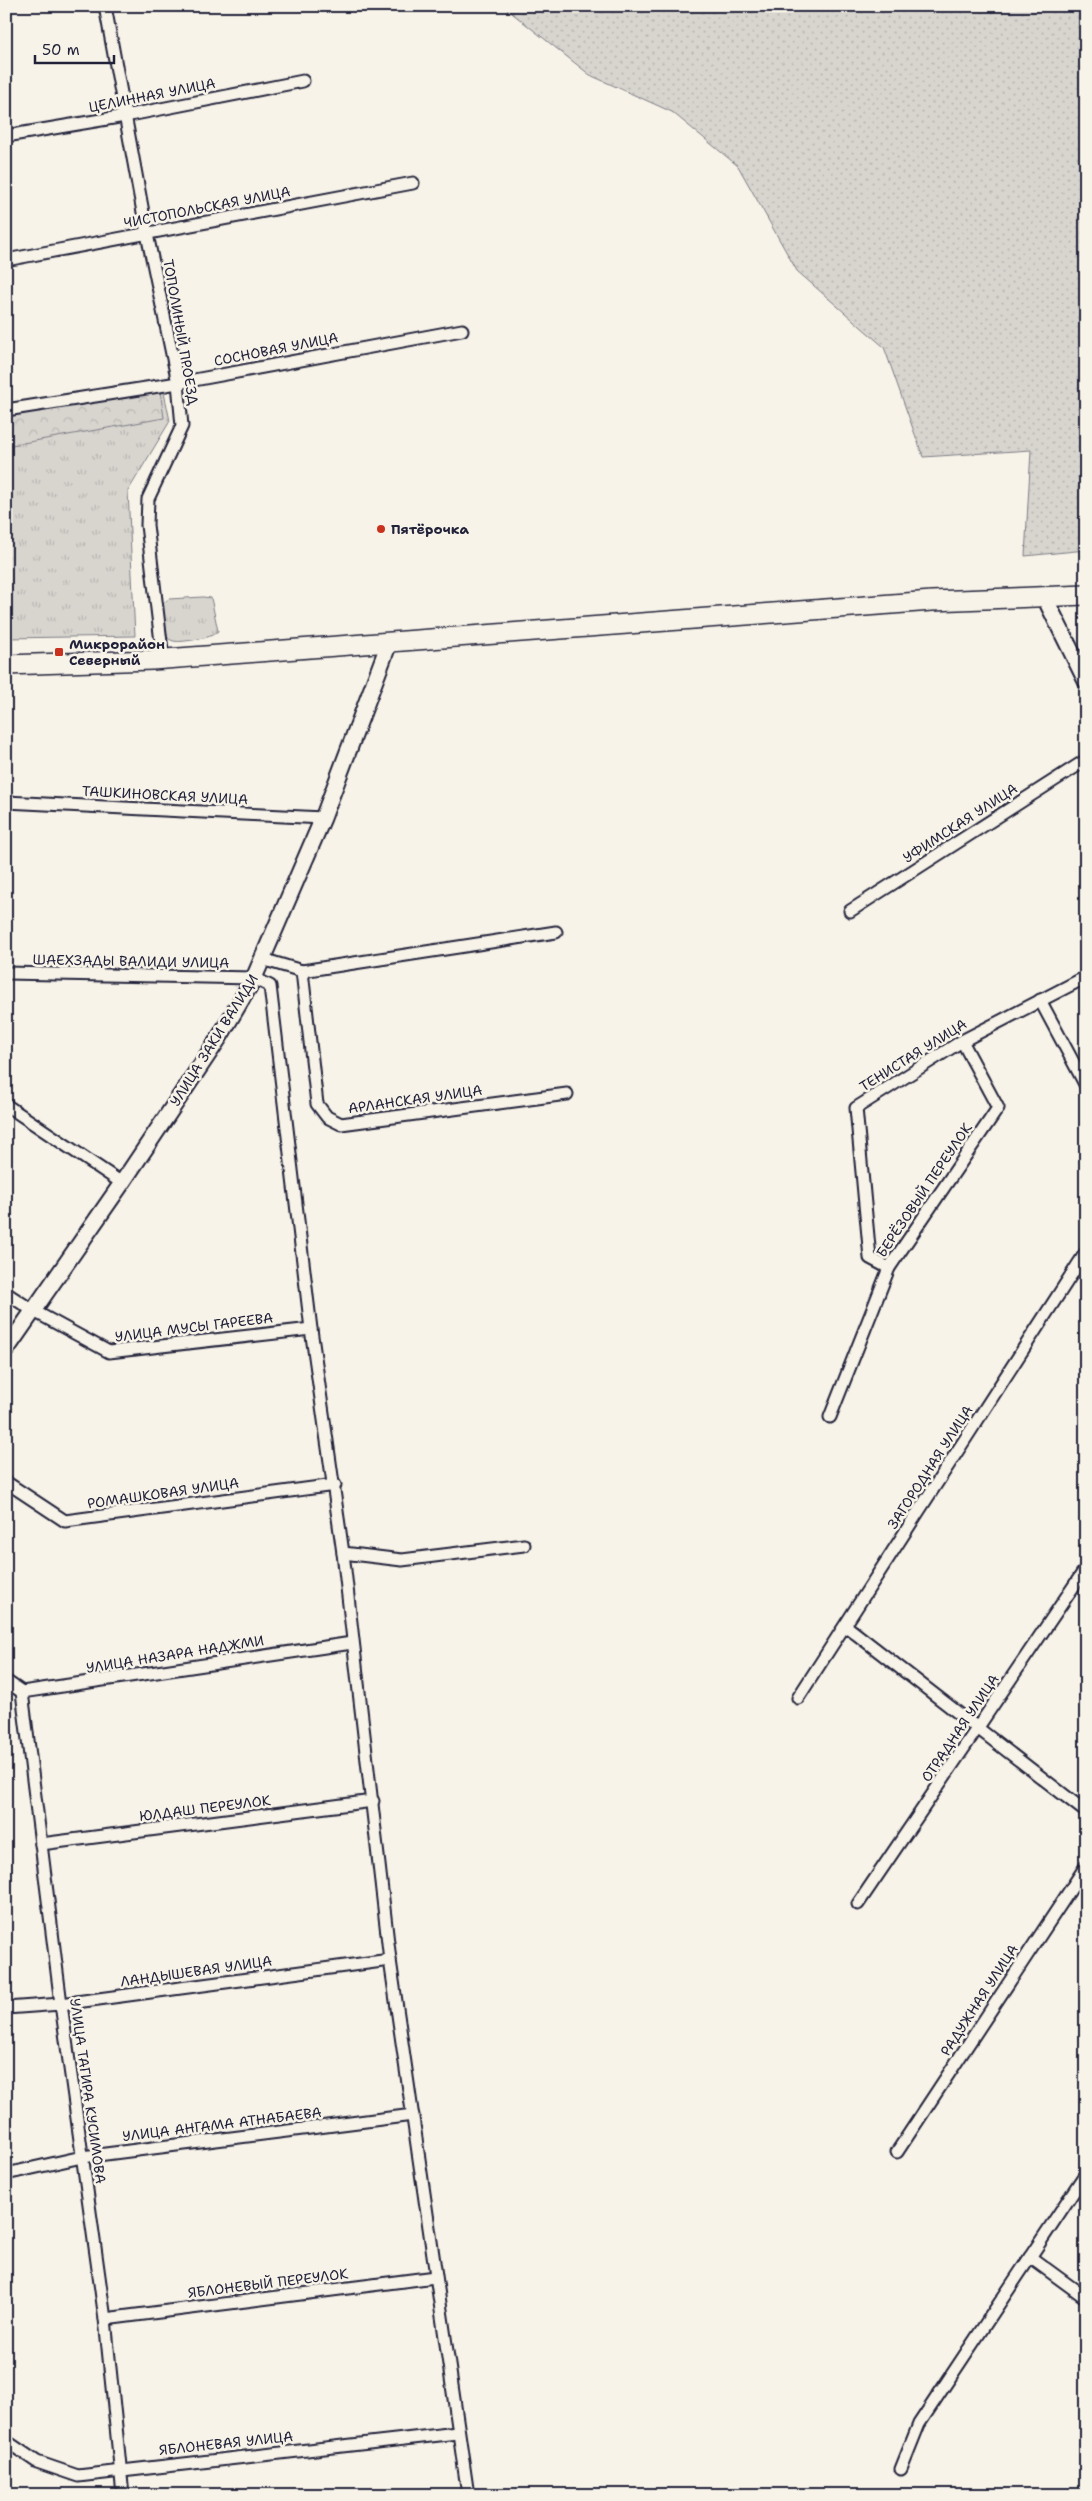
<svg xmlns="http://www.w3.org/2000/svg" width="1092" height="2501" font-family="'Shantell Sans',sans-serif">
<defs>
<pattern id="grass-tufts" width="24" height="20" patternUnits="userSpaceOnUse" patternTransform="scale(1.25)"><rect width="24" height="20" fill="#d8d5cf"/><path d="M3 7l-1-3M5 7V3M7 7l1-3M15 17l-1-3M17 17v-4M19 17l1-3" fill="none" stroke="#b9b7b3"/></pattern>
<pattern id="forest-crowns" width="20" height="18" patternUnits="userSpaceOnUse" patternTransform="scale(1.25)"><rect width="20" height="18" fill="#d8d5cf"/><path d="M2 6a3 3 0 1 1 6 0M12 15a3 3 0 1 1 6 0" fill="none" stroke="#b9b7b3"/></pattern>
<pattern id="garden-dots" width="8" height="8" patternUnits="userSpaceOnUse" patternTransform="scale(1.25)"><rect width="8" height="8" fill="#d8d5cf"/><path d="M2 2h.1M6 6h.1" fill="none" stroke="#b9b7b3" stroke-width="1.8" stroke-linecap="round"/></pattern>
</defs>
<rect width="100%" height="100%" fill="#f7f3e8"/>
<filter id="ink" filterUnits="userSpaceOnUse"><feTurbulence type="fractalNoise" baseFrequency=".02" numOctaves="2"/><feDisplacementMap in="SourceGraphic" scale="10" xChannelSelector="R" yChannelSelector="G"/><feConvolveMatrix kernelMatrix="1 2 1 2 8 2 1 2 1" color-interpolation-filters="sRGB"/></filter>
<g filter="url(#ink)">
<!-- grass -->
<g fill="url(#grass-tufts)" stroke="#7d7c85">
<path d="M163 388 170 421 128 491 135 636 6 638V415Z"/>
<path d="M203 597 211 598 218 631C210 638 203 638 193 640 177 642 166 645 163 626 162 618 162 611 163 603L169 599Z"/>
</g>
<!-- forest -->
<path fill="url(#forest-crowns)" stroke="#7d7c85" d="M160 390 164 418 6 446V417Z"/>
<!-- garden -->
<path fill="url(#garden-dots)" stroke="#7d7c85" d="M503 6H1086V550L1025 556 1031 450 923 457 884 347 797 271 738 166 672 112 590 75Z"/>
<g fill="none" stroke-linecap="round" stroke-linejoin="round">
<defs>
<g id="minor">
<path d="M105 6 147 234 178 383 182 426 148 499 147 525 163 659"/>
<path d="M6 136 125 116 303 81"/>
<path d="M6 260 413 183"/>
<path d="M6 410 178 383 462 330"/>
<path d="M6 802 323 818"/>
<path d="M850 911 1086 760"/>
<path d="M262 959 302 971 556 932"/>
<path d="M302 971 317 1104 327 1117 341 1124 567 1094"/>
<path d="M6 973 254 978 270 986 311 1329 343 1553 390 1960 468 2495"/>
<path d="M1040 1000 1086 1086"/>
<path d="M6 1105 122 1183"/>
<path d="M889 1268 870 1258 856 1108 962 1041 1086 977"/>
<path d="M6 1293 32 1310 109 1352 311 1329"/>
<path d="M830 1417 889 1268 998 1108 962 1041"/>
<path d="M6 1482 65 1521 335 1485"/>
<path d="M343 1553 402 1560 524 1545"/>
<path d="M846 1626 1086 1812"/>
<path d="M6 1681 22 1692 352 1643"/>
<path d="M22 1692 61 2004 105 2319 123 2495"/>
<path d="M798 1698 1086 1252"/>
<path d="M41 1844 373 1801"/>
<path d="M858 1904 1086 1568"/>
<path d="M6 2008 61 2004 390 1960"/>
<path d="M897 2152 1086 1866"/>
<path d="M6 2174 82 2157 413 2115"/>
<path d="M1030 2257 1086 2298"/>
<path d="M105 2319 435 2277"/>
<path d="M6 2441 37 2462 78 2476 457 2433"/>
<path d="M901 2469 919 2424 1086 2173"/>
</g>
<g id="tertiary">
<path d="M1045 598 1086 681"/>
<path d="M6 1350 122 1183 219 1038 254 978 323 818 389 643"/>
</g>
<path id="primary" d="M6 665 152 660 932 601 1086 595"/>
</defs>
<!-- minor casing -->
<use href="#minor" stroke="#22223b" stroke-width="15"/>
<!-- tertiary casing -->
<use href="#tertiary" stroke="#22223b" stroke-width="19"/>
<!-- primary casing -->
<use href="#primary" stroke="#22223b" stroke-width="22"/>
<!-- minor -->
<use href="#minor" stroke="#f7f3e8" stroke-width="11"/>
<!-- tertiary -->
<use href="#tertiary" stroke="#f7f3e8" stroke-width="15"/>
<!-- primary -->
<use href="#primary" stroke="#f7f3e8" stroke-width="19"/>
</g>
</g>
<!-- markers -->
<g fill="#c8321e" stroke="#f7f3e8" stroke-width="2">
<circle cx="381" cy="529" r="5"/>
<rect x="54" y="647" width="10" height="10" rx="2.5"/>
</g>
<g text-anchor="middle" stroke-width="5" stroke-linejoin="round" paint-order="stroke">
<!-- street labels -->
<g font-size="14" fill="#22223b" stroke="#f7f3e8">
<text transform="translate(152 95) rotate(-11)" y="5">ЦЕЛИННАЯ УЛИЦА</text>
<text transform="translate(207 207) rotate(-11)" y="5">ЧИСТОПОЛЬСКАЯ УЛИЦА</text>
<text transform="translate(181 332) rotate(80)" y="5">ТОПОЛИНЫЙ ПРОЕЗД</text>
<text transform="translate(276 349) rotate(-11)" y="5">СОСНОВАЯ УЛИЦА</text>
<text transform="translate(165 795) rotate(3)" y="5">ТАШКИНОВСКАЯ УЛИЦА</text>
<text transform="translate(960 823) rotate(-33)" y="5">УФИМСКАЯ УЛИЦА</text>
<text transform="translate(131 961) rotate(1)" y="5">ШАЕХЗАДЫ ВАЛИДИ УЛИЦА</text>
<text transform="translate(214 1040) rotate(-58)" y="5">УЛИЦА ЗАКИ ВАЛИДИ</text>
<text transform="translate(913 1055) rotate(-32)" y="5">ТЕНИСТАЯ УЛИЦА</text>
<text transform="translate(415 1099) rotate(-8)" y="5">АРЛАНСКАЯ УЛИЦА</text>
<text transform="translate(924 1190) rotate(-56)" y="5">БЕРЁЗОВЫЙ ПЕРЕУЛОК</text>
<text transform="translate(194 1327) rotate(-7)" y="5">УЛИЦА МУСЫ ГАРЕЕВА</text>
<text transform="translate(930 1467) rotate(-57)" y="5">ЗАГОРОДНАЯ УЛИЦА</text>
<text transform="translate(163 1493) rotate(-8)" y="5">РОМАШКОВАЯ УЛИЦА</text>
<text transform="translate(175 1654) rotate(-9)" y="5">УЛИЦА НАЗАРА НАДЖМИ</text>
<text transform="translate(960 1728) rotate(-56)" y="5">ОТРАДНАЯ УЛИЦА</text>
<text transform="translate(205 1808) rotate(-7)" y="5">ЮЛДАШ ПЕРЕУЛОК</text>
<text transform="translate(196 1971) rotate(-8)" y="5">ЛАНДЫШЕВАЯ УЛИЦА</text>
<text transform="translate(979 2000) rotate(-57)" y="5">РАДУЖНАЯ УЛИЦА</text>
<text transform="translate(88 2091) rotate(82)" y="5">УЛИЦА ТАГИРА КУСИМОВА</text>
<text transform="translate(222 2124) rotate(-7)" y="5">УЛИЦА АНГАМА АТНАБАЕВА</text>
<text transform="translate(268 2283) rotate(-7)" y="5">ЯБЛОНЕВЫЙ ПЕРЕУЛОК</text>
<text transform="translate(226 2443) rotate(-6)" y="5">ЯБЛОНЕВАЯ УЛИЦА</text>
</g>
<!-- poi labels -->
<g font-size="14" font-weight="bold" fill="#22223b" stroke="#f7f3e8" text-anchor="start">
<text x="391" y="534">Пятёрочка</text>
<text x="69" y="649">Микрорайон<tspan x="69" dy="16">Северный</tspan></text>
</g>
</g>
<!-- margin -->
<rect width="1092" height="2501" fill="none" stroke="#f7f3e8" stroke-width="25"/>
<rect x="12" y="12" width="1067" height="2476" fill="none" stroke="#22223b" stroke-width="2" filter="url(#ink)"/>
<!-- scale -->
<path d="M35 55v8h79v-8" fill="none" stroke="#22223b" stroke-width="2.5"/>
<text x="42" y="55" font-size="15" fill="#22223b" stroke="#f7f3e8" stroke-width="4" paint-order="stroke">50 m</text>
</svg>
